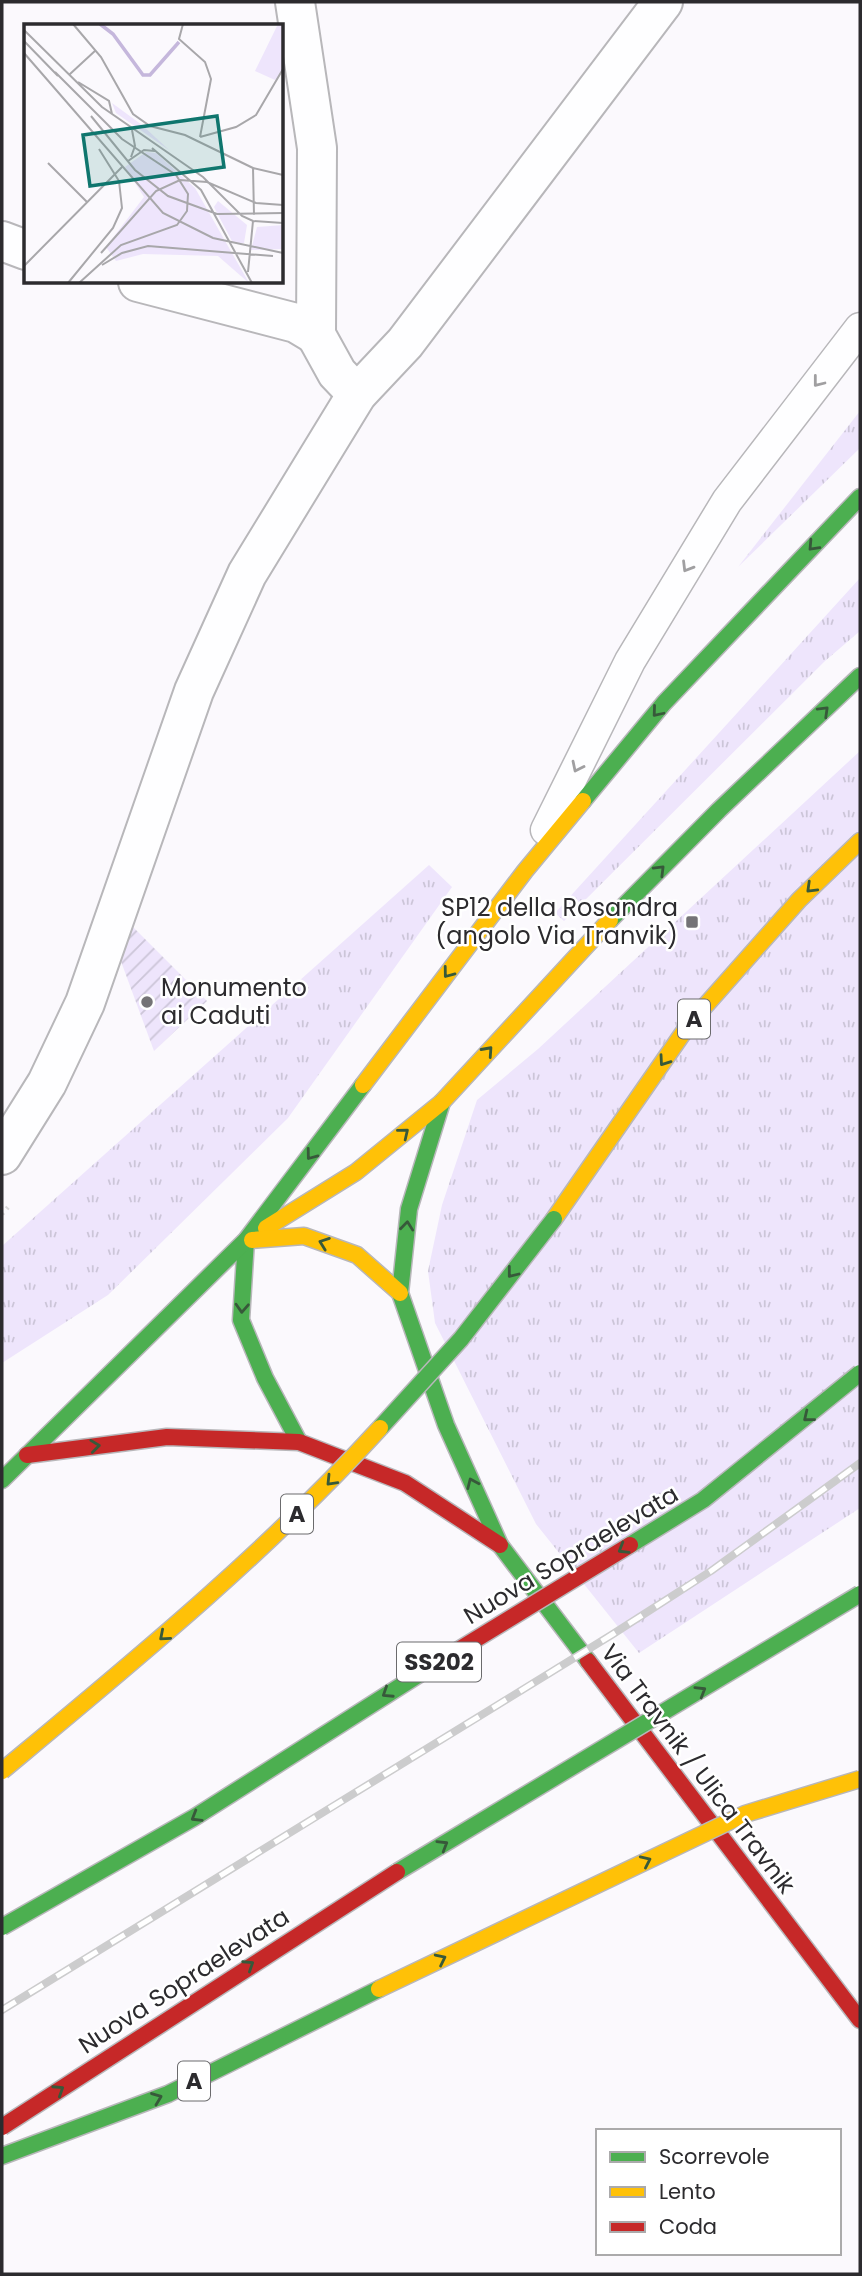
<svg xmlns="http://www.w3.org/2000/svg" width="862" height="2276" font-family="Poppins,sans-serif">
<defs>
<pattern id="grass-tufts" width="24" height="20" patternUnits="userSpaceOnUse" patternTransform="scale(1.75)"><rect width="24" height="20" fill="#eee5fc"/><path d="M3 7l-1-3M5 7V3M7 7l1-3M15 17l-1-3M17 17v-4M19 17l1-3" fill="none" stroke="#ccc5d8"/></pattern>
<pattern id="garden-furrows" width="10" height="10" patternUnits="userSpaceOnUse" patternTransform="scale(1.75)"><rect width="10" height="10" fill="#eee5fc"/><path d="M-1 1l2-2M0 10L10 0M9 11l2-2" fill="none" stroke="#ccc5d8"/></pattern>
</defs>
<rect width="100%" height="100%" fill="#fbf9fd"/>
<!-- grass -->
<g fill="url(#grass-tufts)">
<path d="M860 411V448L738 567Z"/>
<path d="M860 578V631L825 661 564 921 555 913Z"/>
<path d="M860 751V1508L639 1653 536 1524 435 1323 428 1271 442 1205 477 1100 538 1049Z"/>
<path d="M429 865 452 887 288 1118 108 1295 2 1363V1246Z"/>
</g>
<!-- garden -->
<path fill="url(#garden-furrows)" d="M133 927 207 1001 154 1051 119 956Z"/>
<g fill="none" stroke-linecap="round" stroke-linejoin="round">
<defs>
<path id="lane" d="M546 830 630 661 727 501 860 328"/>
<g id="street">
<path d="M295 2 317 148 316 335 337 373 357 394"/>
<path d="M2 241 26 250"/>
<path d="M138 282 296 323 316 335"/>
<path d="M2 1155 47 1083 85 1003 194 691 247 574 357 394 405 343 663 2"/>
</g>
<g id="fast">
<path d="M583 801 664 703 860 497"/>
<path d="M610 920 719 810 860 676"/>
<path d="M442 1102 409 1209 400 1293 446 1425 500 1545 588 1661"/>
<path d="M246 1240 241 1320 265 1378 299 1442"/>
<path d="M2 1480 246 1240 363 1085"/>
<path d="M2 2156 168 2094 379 1989"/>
</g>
<g id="slow">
<path d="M363 1085 525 871 583 801"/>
<path d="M554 1219 690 1023 799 900 860 841"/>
<path d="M266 1228 356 1172 442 1102 610 920"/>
<path d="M252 1240 304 1236 357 1255 400 1293"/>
</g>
<g id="jam">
<path d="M27 1455 167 1437 299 1442 405 1483 500 1545"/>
<path d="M588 1661 860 2020"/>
</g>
</defs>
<!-- lane casing -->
<use href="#lane" stroke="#b8b7ba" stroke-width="33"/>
<!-- street casing -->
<use href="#street" stroke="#b8b7ba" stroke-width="42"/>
<!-- fast casing -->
<use href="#fast" stroke="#b8b7ba" stroke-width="19"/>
<!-- slow casing -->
<use href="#slow" stroke="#b8b7ba" stroke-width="19"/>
<!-- jam casing -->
<use href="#jam" stroke="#b8b7ba" stroke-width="19"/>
<!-- path -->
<path stroke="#d8d7d8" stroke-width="4.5" stroke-dasharray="2 5" stroke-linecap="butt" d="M2 1214 9 1206"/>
<!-- lane -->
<use href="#lane" stroke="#fefeff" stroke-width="30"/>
<!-- street -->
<use href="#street" stroke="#fefeff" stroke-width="38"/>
<!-- fast -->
<use href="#fast" stroke="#4caf50" stroke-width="16"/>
<!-- slow -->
<use href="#slow" stroke="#ffc107" stroke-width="16"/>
<!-- jam -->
<use href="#jam" stroke="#c62828" stroke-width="16"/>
<defs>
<path id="rail" d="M2 2010 613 1634 711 1571 860 1463"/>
</defs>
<!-- rail casing -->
<use href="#rail" stroke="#cccccd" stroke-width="8"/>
<!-- rail -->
<use href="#rail" stroke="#fff" stroke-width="5" stroke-dasharray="16" stroke-linecap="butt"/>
<defs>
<g id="fast-bridge">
<path d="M380 1428 461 1339 554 1219"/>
<path d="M630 1545 703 1500 860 1373"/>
<path d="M397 1872 860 1594"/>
<path d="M2 1927 195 1817 429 1668"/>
</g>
<g id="slow-bridge">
<path d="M2 1771C133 1662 265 1554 380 1428"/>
<path d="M379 1989 745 1814 860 1779"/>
</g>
<g id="jam-bridge">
<path d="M429 1668 630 1545"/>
<path d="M2 2127 397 1872"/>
</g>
</defs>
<!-- fast-bridge casing -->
<use href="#fast-bridge" stroke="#b8b7ba" stroke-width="19" stroke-linecap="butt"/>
<!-- slow-bridge casing -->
<use href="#slow-bridge" stroke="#b8b7ba" stroke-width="19" stroke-linecap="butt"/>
<!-- jam-bridge casing -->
<use href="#jam-bridge" stroke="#b8b7ba" stroke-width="19" stroke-linecap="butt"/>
<!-- fast-bridge -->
<use href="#fast-bridge" stroke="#4caf50" stroke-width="16"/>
<!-- slow-bridge -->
<use href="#slow-bridge" stroke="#ffc107" stroke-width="16"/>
<!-- jam-bridge -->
<use href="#jam-bridge" stroke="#c62828" stroke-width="16"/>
</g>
<!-- one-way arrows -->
<defs><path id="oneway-chevron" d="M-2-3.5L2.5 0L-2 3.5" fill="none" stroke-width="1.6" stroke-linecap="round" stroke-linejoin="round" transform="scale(1.75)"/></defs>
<g stroke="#a09fa1">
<use href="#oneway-chevron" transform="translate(818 382) rotate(128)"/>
<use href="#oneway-chevron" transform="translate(687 567) rotate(121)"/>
<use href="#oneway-chevron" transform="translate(577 767) rotate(116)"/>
</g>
<g stroke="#37593a">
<use href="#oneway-chevron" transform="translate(813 546) rotate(133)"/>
<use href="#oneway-chevron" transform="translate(824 711) rotate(-44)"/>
<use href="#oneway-chevron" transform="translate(657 712) rotate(130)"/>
<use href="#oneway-chevron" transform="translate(660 870) rotate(-45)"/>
<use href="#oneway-chevron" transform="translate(811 888) rotate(136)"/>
<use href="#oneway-chevron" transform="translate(448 973) rotate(127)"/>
<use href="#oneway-chevron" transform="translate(488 1051) rotate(-48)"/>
<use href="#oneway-chevron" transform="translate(664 1061) rotate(125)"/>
<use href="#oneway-chevron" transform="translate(404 1133) rotate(-39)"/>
<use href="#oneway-chevron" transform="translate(311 1155) rotate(127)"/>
<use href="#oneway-chevron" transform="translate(407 1226) rotate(-84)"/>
<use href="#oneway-chevron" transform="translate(324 1243) rotate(-160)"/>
<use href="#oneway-chevron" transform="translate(512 1273) rotate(128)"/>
<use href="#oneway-chevron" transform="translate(242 1308) rotate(93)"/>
<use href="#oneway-chevron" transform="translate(808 1417) rotate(141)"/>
<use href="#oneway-chevron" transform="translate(95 1446) rotate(-7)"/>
<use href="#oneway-chevron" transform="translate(331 1481) rotate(134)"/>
<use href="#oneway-chevron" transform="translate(472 1483) rotate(-114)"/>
<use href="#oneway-chevron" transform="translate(623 1549) rotate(149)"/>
<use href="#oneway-chevron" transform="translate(164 1636) rotate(139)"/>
<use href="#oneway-chevron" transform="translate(701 1691) rotate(-31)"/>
<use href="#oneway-chevron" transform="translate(387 1693) rotate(147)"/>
<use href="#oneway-chevron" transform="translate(196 1817) rotate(149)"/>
<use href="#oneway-chevron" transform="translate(443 1845) rotate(-31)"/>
<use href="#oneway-chevron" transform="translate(646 1861) rotate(-25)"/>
<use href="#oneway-chevron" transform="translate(441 1959) rotate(-26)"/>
<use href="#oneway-chevron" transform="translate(249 1965) rotate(-33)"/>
<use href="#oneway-chevron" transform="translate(59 2090) rotate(-33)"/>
<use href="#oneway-chevron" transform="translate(157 2098) rotate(-21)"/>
</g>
<!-- markers -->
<g fill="#747376" stroke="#fff" stroke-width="2.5">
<rect x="685" y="915" width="14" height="14" rx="3.5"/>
<circle cx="147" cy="1002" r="7"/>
</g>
<g text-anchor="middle" stroke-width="5" stroke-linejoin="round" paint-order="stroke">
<!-- shield labels -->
<g fill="#fff" stroke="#6b6b6d" stroke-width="2">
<rect x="678" y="999.5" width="32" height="39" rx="5"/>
<rect x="281" y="1494.5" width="32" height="39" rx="5"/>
<rect x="397" y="1642.5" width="84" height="39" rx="5"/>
<rect x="178" y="2061.5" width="32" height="39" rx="5"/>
</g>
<g font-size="23" font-weight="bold" fill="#2c2b2e">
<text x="694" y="1027">A</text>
<text x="297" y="1522">A</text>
<text x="439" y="1670">SS202</text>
<text x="194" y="2089">A</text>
</g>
<!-- poi labels -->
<g font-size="24" fill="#2c2b2e" stroke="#fff" text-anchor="end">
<text x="678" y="916">SP12 della Rosandra<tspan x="678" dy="28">(angolo Via Tranvik)</tspan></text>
<text x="161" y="996" text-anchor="start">Monumento<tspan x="161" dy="28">ai Caduti</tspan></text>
</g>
<!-- street labels -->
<g font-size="24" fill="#2c2b2e" stroke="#fff">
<text transform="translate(571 1555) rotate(-31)" y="8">Nuova Sopraelevata</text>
<text transform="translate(698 1769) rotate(53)" y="8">Via Travnik / Ulica Travnik</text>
<text transform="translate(184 1981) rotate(-33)" y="8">Nuova Sopraelevata</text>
</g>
</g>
<!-- overview -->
<g transform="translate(24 24)">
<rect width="259" height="259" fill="#fbf9fd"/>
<path d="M88 79 118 101 145 126 92 89ZM122 128 132 129 171 164 225 259 194 232 119 230 92 237 82 223 120 173 101 143ZM194 177 223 201 220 219H209L190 183Z" fill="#eee5fc"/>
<path d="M254 0H259V48L251 56 231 47ZM259 201V225L227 226 233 203Z" fill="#eee5fc"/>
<path fill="none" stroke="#c5b7dc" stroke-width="3.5" d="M76 0 89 10 119 51H126L155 18"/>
<path fill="none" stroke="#a8a7aa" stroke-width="2" d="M49 0 77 33 109 90 126 102 161 111 229 144 230 191M159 0 155 15 181 38 187 55 176 113M0 6 78 83 179 153 218 192 229 197 259 199M0 17 34 52M0 29 139 189 189 214 259 229M31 48 98 115 152 151 164 170 163 187 153 201 97 221 55 259M46 50 72 26M54 58 85 77 88 90M67 92 111 146 144 172 193 190 259 189M176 113 212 103 232 91 259 45M128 124 177 166 228 259M107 133 111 122 108 106M104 137 120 126 131 127M24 139 63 178M229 144 259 151M77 229 132 167 156 156 183 158 232 179 259 181M78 241 98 229 124 222 249 232M0 242 98 143M224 248 229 197M44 259 89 204 98 184 95 157 75 125"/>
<path fill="#0f766e" fill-opacity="0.15" stroke="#0f766e" stroke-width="3.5" d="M193 92 200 143 66 162 59 111Z"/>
<rect width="259" height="259" fill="none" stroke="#2c2b2e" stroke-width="3.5"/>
</g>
<!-- border -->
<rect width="862" height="2276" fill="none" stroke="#2c2b2e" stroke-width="7"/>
<!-- legend -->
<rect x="596" y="2129" width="245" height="126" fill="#ffffff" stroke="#abaaab" stroke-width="2"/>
<rect x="610" y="2152" width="35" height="10" fill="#4caf50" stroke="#abaaab" stroke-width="2"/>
<text x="659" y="2164" font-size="21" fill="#2c2b2e">Scorrevole</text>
<rect x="610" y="2187" width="35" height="10" fill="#ffc107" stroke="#abaaab" stroke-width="2"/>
<text x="659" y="2199" font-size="21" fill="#2c2b2e">Lento</text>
<rect x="610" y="2222" width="35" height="10" fill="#c62828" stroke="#abaaab" stroke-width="2"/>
<text x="659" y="2234" font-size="21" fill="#2c2b2e">Coda</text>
</svg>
